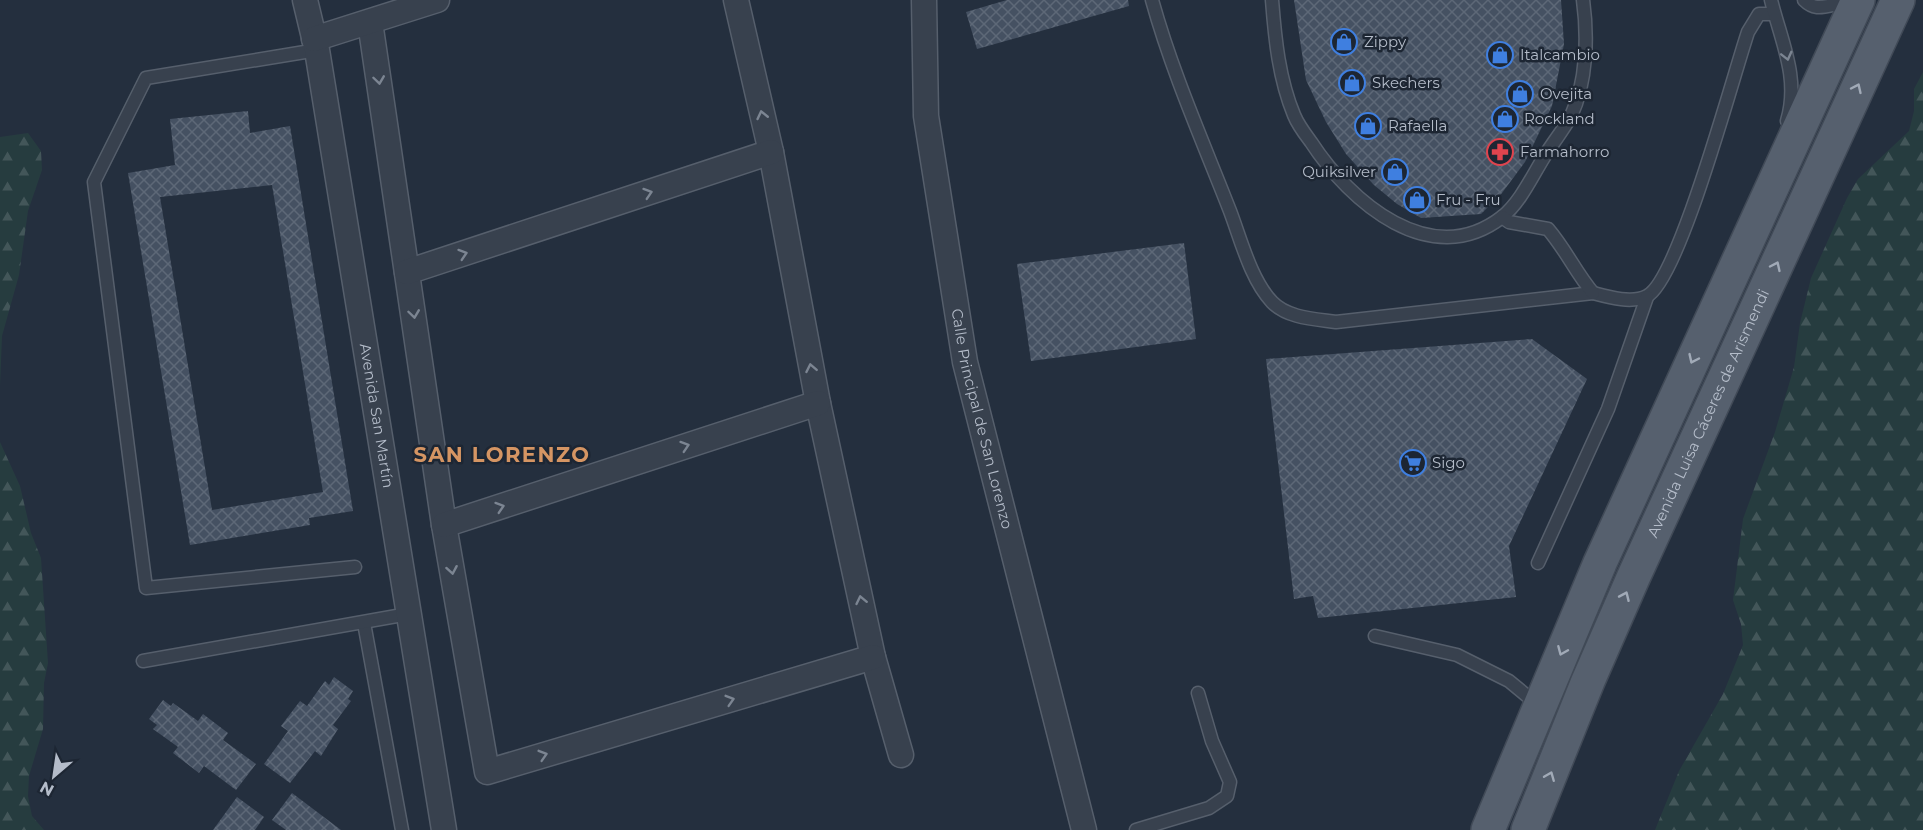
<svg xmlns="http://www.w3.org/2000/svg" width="1923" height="830" font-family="Montserrat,sans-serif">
<defs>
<pattern id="forest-firs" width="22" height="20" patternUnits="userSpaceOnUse" patternTransform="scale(1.5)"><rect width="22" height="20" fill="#263c3f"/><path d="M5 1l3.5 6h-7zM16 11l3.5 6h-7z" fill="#435659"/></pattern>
<pattern id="building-cross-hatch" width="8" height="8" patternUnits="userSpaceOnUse" patternTransform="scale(1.5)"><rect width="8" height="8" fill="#455162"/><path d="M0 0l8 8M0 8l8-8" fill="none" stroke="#5d6877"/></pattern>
</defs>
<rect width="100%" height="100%" fill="#242f3e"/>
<!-- forest -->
<g fill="url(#forest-firs)">
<path d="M1923 72V830H1655L1679 771 1723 694 1743 645 1741 624 1733 600 1743 519 1775 432 1794 367 1800 323 1811 278 1847 198 1858 179 1909 131 1914 111V89Z"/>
<path d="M28 133 41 151 42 170 28 211 19 275 2 336 0 386V137Z"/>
<path d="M0 442 20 486 31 533 41 558 48 663 44 683 43 729 29 776 28 796 32 816 44 830H0Z"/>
</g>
<!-- building -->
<g fill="url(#building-cross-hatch)" fill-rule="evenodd">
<path d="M1007 0H1128L1129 6 977 49 966 12Z"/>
<path d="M1294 0H1561L1564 44 1552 106 1525 162 1502 193 1481 214 1421 218 1397 204 1374 185 1346 154 1326 122 1306 80Z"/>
<path d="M248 111 250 133 290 126 353 511 309 518 310 525 190 545 128 173 175 165 170 119ZM272 185 323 492 212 510 160 197Z"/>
<path d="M1184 243 1196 339 1031 361 1017 264Z"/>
<path d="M1532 339 1587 379 1509 546 1516 597 1318 618 1313 596 1294 599 1266 359Z"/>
<path d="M334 677 353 691 348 699 351 701 333 725 338 729 321 756 315 751 290 783 264 764 288 731 281 726 300 701 307 706 325 681 329 685Z"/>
<path d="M163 700 171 706 173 703 198 721 203 714 228 733 223 740 256 764 236 790 204 766 199 773 173 753 178 747 153 729 157 725 149 719Z"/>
<path d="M292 793 341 830H286L272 820Z"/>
<path d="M237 797 264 817 255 830H213Z"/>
</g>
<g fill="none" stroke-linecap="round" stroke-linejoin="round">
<defs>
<g id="lane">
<path d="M1152 0C1172 72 1203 142 1230 211 1241 240 1251 280 1272 302 1287 318 1315 319 1336 322L1593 293C1608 297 1632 304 1647 296 1679 280 1733 76 1748 32L1759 14H1774"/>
<path d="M1272 0C1275 39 1279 79 1294 115 1298 125 1305 134 1311 142 1350 202 1431 272 1502 217 1521 202 1533 174 1546 154 1554 141 1564 129 1571 116 1587 82 1588 36 1583 0"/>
<path d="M1771 0C1781 41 1800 78 1787 121"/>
<path d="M1804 0C1813 9 1820 8 1833 5L1835 0"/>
<path d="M317 50 146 78 94 182 146 588 355 567"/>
<path d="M1502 217 1509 222 1548 229C1566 250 1576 273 1593 293"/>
<path d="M1538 563 1608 409 1647 297"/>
<path d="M364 623 402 830"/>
<path d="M1375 636 1457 655 1509 681 1538 705"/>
<path d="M143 661 408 614"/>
<path d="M1136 830 1209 808 1227 796 1230 782 1212 741 1198 693"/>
</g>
<g id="street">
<path id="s1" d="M305 0 317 50 444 830"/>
<path d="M736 0 771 152 818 403 873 657 901 755"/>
<path id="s2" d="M924 0 926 116 965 362 1084 830"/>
<path d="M370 22 444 525 487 772 873 657"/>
<path d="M314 39 437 0"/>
<path d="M407 272 771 152"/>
<path d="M444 525 818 403"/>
</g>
<g id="primary">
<path d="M1488 830 1600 563 1858 0"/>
<path id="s3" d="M1528 830 1588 681 1633 578 1898 0"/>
</g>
</defs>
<!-- lane casing -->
<use href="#lane" stroke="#565f6c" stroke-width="15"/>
<!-- street casing -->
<use href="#street" stroke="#565f6c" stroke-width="27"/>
<!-- primary casing -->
<use href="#primary" stroke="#414a57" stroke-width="36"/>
<!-- lane -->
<use href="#lane" stroke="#38414e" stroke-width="12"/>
<!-- street -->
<use href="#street" stroke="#38414e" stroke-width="24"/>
<!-- primary -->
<use href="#primary" stroke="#56606e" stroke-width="33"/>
</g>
<!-- one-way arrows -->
<defs><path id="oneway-chevron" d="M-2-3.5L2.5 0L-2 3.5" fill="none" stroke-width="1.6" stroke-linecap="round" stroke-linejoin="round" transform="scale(1.5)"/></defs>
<g stroke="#7c8592">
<use href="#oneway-chevron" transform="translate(1787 56) rotate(76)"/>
<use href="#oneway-chevron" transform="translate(379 80) rotate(82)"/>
<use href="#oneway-chevron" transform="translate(762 115) rotate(-103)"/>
<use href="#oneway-chevron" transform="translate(648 193) rotate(-18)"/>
<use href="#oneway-chevron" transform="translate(463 254) rotate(-18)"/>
<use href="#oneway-chevron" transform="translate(414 314) rotate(82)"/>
<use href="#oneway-chevron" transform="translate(811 368) rotate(-101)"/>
<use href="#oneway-chevron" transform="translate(685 446) rotate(-18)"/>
<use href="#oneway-chevron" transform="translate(500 507) rotate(-18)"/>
<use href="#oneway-chevron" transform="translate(452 570) rotate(80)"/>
<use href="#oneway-chevron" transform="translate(861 600) rotate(-102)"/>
<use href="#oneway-chevron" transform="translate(730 700) rotate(-17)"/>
<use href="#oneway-chevron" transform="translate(543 755) rotate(-17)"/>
</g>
<g stroke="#a1aab7">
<use href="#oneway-chevron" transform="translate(1857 88) rotate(-65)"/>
<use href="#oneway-chevron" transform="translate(1776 266) rotate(-65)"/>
<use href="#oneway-chevron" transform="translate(1693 359) rotate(115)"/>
<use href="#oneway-chevron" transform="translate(1625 596) rotate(-66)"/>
<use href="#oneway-chevron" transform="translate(1562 651) rotate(113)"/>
<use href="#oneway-chevron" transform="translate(1550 776) rotate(-68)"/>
</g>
<!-- icons -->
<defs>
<symbol id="shop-ring" viewBox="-11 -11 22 22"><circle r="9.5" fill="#1d2633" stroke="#3f7fe0" stroke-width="1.5"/><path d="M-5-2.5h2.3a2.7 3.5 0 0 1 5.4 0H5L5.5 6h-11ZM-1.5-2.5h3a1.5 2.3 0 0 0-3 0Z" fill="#3f7fe0"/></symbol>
<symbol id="pharmacy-ring" viewBox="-11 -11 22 22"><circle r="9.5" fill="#1d2633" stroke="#e0444e" stroke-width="1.5"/><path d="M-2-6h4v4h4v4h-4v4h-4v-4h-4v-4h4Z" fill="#e0444e"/></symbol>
<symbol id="supermarket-ring" viewBox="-11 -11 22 22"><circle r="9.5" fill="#1d2633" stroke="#3f7fe0" stroke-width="1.5"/><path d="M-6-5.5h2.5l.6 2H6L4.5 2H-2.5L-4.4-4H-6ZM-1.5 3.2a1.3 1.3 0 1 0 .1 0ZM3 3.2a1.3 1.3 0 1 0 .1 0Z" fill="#3f7fe0"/></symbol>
</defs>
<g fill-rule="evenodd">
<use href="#shop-ring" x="1329" y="27" width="30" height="30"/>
<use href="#shop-ring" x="1485" y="40" width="30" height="30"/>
<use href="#shop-ring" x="1337" y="68" width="30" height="30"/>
<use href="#shop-ring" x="1505" y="79" width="30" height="30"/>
<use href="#shop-ring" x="1490" y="104" width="30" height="30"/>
<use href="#shop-ring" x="1353" y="111" width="30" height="30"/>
<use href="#pharmacy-ring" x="1485" y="137" width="30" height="30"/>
<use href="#shop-ring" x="1380" y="157" width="30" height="30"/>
<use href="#shop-ring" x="1402" y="185" width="30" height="30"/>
<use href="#supermarket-ring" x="1398" y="448" width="30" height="30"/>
</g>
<g text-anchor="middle" stroke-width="5" stroke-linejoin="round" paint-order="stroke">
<!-- poi labels -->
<g font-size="15" fill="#b4bcc9" stroke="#1d2633" text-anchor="start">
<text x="1364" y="47">Zippy</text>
<text x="1520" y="60">Italcambio</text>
<text x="1372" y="88">Skechers</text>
<text x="1540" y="99">Ovejita</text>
<text x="1524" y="124">Rockland</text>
<text x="1388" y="131">Rafaella</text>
<text x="1520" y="157">Farmahorro</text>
<text x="1376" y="177" text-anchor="end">Quiksilver</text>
<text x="1436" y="205">Fru - Fru</text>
<text x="1432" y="468">Sigo</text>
</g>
<!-- street labels -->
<g font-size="15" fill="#b4bcc9" stroke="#1d2633">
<text dy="5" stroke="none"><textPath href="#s3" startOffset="454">Avenida Luisa Cáceres de Arismendi</textPath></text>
<text dy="5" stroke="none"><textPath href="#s1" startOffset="422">Avenida San Martín</textPath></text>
<text dy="5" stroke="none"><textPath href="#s2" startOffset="424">Calle Principal de San Lorenzo</textPath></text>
</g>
<!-- district labels -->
<g font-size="21" font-weight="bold" letter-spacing="1.5" fill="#d59563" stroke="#1d2633">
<text x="502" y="462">SAN LORENZO</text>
</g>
</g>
<!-- north arrow -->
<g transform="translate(54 776) rotate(209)" stroke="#1d2633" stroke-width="4.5" paint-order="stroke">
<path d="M0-4.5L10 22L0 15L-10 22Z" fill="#b4bcc9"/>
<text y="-9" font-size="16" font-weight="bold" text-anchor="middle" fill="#b4bcc9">N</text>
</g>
</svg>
